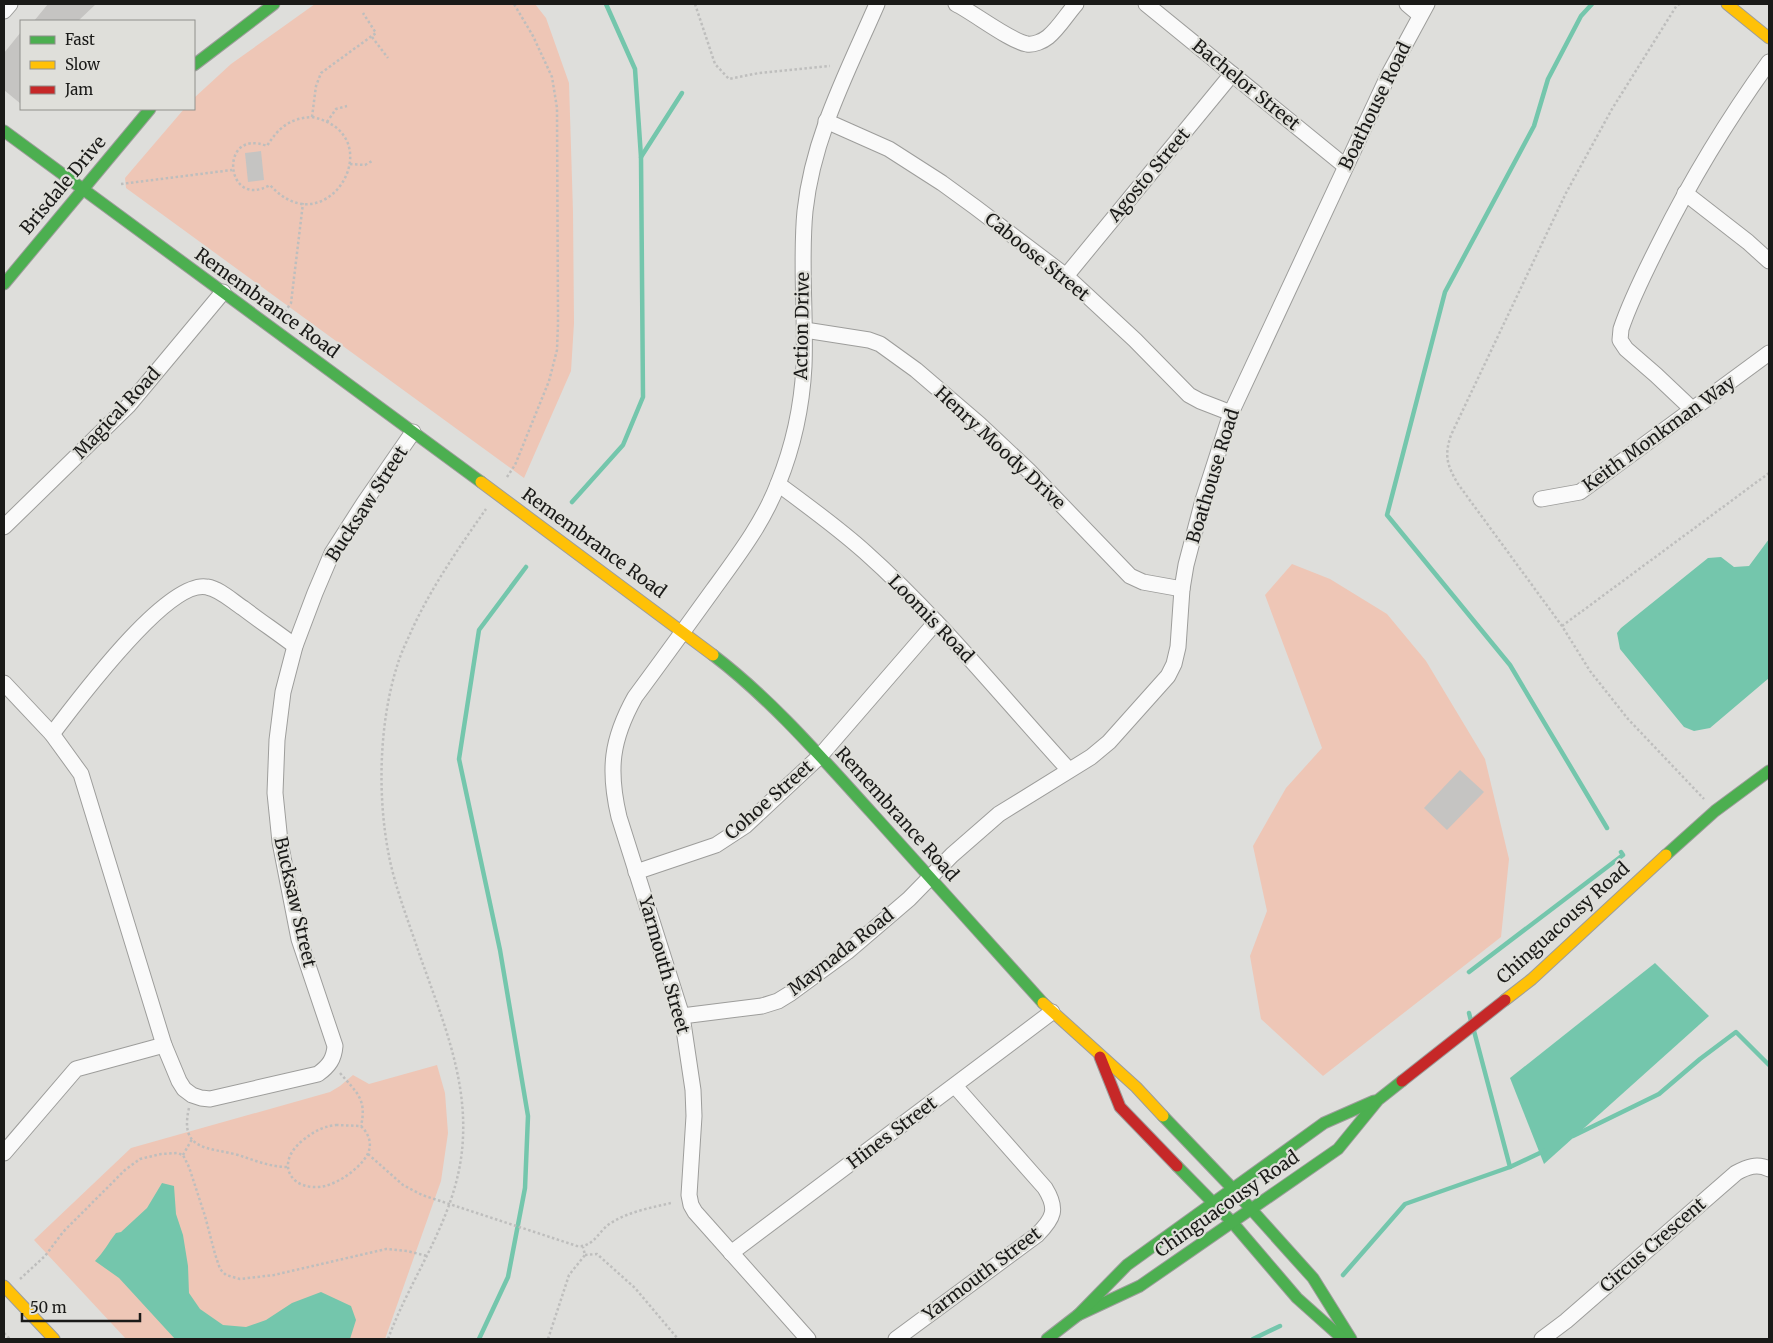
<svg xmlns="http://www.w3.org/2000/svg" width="1773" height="1343" font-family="Merriweather,serif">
<rect width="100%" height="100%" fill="#dededb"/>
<!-- green -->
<g fill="#eec6b6">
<path d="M315 4H535L546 18 569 83 573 212 574 323 571 371 524 478 126 188 125 178 184 109H194V98L231 64Z"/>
<path d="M1292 564 1330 579 1387 614 1426 661 1485 759 1509 859 1501 937 1323 1076 1261 1019 1250 956 1267 911 1253 846 1286 788 1322 748 1265 595Z"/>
<path d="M437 1065 445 1093 448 1133 441 1181 385 1339H126L34 1240 131 1148 330 1092 340 1086 353 1075 369 1084Z"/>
</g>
<!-- water -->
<g fill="#74c6ac">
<path d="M1769 539V678L1710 728 1694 731 1684 727 1620 649 1617 633 1621 628 1708 558 1721 557 1734 567 1749 566Z"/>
<path d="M1655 963 1709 1016 1544 1164 1510 1078Z"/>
<path d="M162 1183 174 1186 176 1214 183 1235 188 1266 189 1293 200 1309 223 1325 246 1327 266 1320 292 1303 321 1292 351 1306 356 1320 350 1339H175L119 1278 95 1261C104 1252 108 1243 116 1233L121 1232 147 1208Z"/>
</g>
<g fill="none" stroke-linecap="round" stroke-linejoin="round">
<!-- stream -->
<g stroke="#74c6ac" stroke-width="4.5">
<path d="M1592 4 1581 16 1548 79 1534 126 1445 292 1387 515 1510 665 1607 828"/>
<path d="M641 157 682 93"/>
<path d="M572 502 623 445 643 397 641 157 635 69 606 4"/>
<path d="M1469 972 1623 855 1621 852"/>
<path d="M1469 1013 1471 1021"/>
<path d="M1474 1031 1510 1167"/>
<path d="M1573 1136 1659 1094 1700 1059 1736 1032 1769 1065"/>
<path d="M1343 1275 1405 1204 1510 1167 1544 1151"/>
<path d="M479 1339 508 1277 525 1188 528 1116 500 950 459 759 479 630 526 567"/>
<path d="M1253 1339 1280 1326"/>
</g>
</g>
<!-- building -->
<g fill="#c5c4c2">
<path d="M48 4H96L78 21H34Z"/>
<path d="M21 32V104L4 90V53Z"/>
<path d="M261 151 264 180 248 182 245 153Z"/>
<path d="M1460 770 1484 792 1447 830 1424 808Z"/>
</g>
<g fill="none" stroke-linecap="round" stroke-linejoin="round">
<defs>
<g id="street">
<path d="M956 4C974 13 1010 41 1027 44 1034 45 1043 41 1048 37 1059 28 1067 14 1076 4"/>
<path d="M1146 4 1345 166"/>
<path d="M1407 4 1420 15"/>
<path d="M4 11 10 4"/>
<path d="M826 121 889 149 942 183 975 207 1066 276 1135 340 1189 395 1200 401 1231 413"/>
<path d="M1685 193 1748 242 1769 261"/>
<path d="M1066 276 1232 74"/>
<path d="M805 330 869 340 880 344 916 370 979 424 1028 470 1130 576 1143 582 1182 589"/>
<path d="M1693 410 1656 375 1626 349 1620 340 1621 329C1631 299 1646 270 1660 242 1692 178 1728 119 1769 62"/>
<path d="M778 484C808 506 837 527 865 552 939 618 1002 697 1069 770"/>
<path d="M1541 499 1580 492 1769 353"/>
<path d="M4 527 128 406 223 292"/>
<path d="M4 683 52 734 81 774 164 1045 179 1081 184 1089 192 1095 201 1098 210 1099 318 1074C329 1066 334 1059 335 1046L299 939 280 842 275 793 277 740 283 692 295 646 315 593 332 553 364 503 413 432"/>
<path d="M52 734C76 703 167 579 207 587 220 589 232 601 243 608 260 621 278 633 295 646"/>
<path d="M636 872 716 845 745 826 820 756 936 622"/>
<path d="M682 1016 762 1006 778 1001 791 993 847 952 909 899 952 855 999 814 1091 757 1109 742 1168 676 1174 664 1178 647 1182 589 1186 565 1203 500 1231 413 1389 74 1427 4"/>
<path d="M4 1153 76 1069 164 1045"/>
<path d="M731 1253 1052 1012"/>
<path d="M808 1339 695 1212 691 1205 689 1195 694 1116 693 1090 682 1016 619 817C608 770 611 740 635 697 661 662 687 626 713 590 737 557 763 523 778 484 793 447 802 405 804 366 806 314 800 262 805 211 813 136 848 71 877 4"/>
<path d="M896 1339 1037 1235C1054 1218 1058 1209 1045 1188L955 1086"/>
<path d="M1542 1339 1566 1321 1736 1173C1747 1167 1757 1163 1769 1169"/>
</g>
<g id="fast">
<path d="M194 65 274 4"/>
<path d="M4 131 481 482"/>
<path d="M4 284 150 109"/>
<path d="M713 655C772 700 821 757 871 812 928 876 986 939 1043 1003"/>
<path d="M1666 855 1715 811 1769 771"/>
<path d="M1163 1116 1233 1189 1313 1278 1351 1339"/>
<path d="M1177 1166 1232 1222 1297 1298 1343 1339"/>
<path d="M1078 1315 1140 1286 1338 1149 1378 1100 1402 1081"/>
<path d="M1047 1339 1078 1315 1127 1265 1324 1123 1374 1101"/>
</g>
<g id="slow">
<path d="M1727 4 1769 38"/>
<path d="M481 482 713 655"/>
<path d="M1505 1000 1532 979 1666 855"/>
<path d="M1043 1003 1136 1087 1163 1116"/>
<path d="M4 1286 54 1339"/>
</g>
<g id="jam">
<path d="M1100 1057 1120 1107 1177 1166"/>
<path d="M1402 1081 1505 1000"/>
</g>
</defs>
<!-- street casing -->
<use href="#street" stroke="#9d9d9b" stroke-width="17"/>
<!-- fast casing -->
<use href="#fast" stroke="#9d9d9b" stroke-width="13"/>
<!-- slow casing -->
<use href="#slow" stroke="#9d9d9b" stroke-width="13"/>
<!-- jam casing -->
<use href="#jam" stroke="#9d9d9b" stroke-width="13"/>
<!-- path -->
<g stroke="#bebebd" stroke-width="2.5" stroke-dasharray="2.5 2.5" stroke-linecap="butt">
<path d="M695 4 715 64 729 79 759 73 830 66"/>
<path d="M1680 4 1677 5 1612 109 1566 193 1451 435C1444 456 1447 465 1458 484L1562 626 1590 671 1628 719 1704 799"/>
<path d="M372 37 388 58"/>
<path d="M312 117C394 134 327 249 270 185 225 211 218 127 267 146 278 128 290 118 312 117Z"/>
<path d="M312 117 316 86 321 73 376 33 363 13"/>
<path d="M327 122 336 109 347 106"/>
<path d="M350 164 365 165 372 161"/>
<path d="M121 184 232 170"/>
<path d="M282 316 291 303 303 203"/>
<path d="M507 477 515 465 549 381 557 350 558 323 557 108 552 77 533 36 514 4"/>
<path d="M1562 626 1769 473"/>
<path d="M340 1073C357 1093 367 1099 361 1126"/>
<path d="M189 1108C179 1151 208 1147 238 1155 254 1160 270 1167 287 1167"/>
<path d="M336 1125 361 1126C370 1135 373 1146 366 1157 357 1170 340 1182 325 1186 293 1193 273 1165 302 1141 313 1132 321 1127 336 1125Z"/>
<path d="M368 1154 403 1185 422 1195 577 1246C592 1248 598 1233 608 1225 626 1212 650 1208 671 1203"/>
<path d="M183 1155 192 1139"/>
<path d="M585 1255 597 1254 635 1288 678 1339"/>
<path d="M20 1279 45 1256 63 1232 125 1170 140 1159 161 1154 177 1153 183 1155 189 1167 205 1216 215 1254 220 1269 226 1275 240 1279 274 1275 386 1249 407 1251 427 1256"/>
<path d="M4 1333 10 1339"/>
<path d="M388 1339C413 1271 460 1214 463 1137 466 1073 440 1013 419 953 409 923 395 887 389 856 377 796 379 721 398 663 401 653 406 643 410 634 430 589 458 549 486 509"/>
<path d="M548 1339 569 1275 585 1255 583 1247"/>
</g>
<!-- street -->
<use href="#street" stroke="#fafafa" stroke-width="15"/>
<!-- fast -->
<use href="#fast" stroke="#4caf50" stroke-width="11"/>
<!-- slow -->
<use href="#slow" stroke="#ffc107" stroke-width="11"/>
<!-- jam -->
<use href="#jam" stroke="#c62828" stroke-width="11"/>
</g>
<g text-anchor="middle" stroke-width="4.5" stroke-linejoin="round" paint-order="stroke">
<!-- street labels -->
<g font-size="18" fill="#1a1a18" stroke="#dfdfda">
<text transform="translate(1246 85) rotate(39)" y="6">Bachelor Street</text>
<text transform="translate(1375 106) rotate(-64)" y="6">Boathouse Road</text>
<text transform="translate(1149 175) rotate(-50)" y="6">Agosto Street</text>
<text transform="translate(63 185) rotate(-50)" y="6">Brisdale Drive</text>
<text transform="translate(1037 257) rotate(39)" y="6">Caboose Street</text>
<text transform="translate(267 303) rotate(36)" y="6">Remembrance Road</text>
<text transform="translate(802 326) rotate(-89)" y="6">Action Drive</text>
<text transform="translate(117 413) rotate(-47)" y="6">Magical Road</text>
<text transform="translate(1659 434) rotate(-36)" y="6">Keith Monkman Way</text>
<text transform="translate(1000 448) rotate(43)" y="6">Henry Moody Drive</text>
<text transform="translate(1213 476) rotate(-73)" y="6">Boathouse Road</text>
<text transform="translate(367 504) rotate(-57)" y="6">Bucksaw Street</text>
<text transform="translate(594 543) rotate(36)" y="6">Remembrance Road</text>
<text transform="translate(931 619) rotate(46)" y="6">Loomis Road</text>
<text transform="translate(769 800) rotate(-41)" y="6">Cohoe Street</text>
<text transform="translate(897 814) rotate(48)" y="6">Remembrance Road</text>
<text transform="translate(295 902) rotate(77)" y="6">Bucksaw Street</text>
<text transform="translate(1563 923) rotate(-42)" y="6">Chinguacousy Road</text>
<text transform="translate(841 952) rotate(-38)" y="6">Maynada Road</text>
<text transform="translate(664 965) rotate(74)" y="6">Yarmouth Street</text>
<text transform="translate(892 1133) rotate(-37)" y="6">Hines Street</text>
<text transform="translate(1227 1204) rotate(-35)" y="6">Chinguacousy Road</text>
<text transform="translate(1653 1245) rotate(-41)" y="6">Circus Crescent</text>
<text transform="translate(982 1274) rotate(-37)" y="6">Yarmouth Street</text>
</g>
</g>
<!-- border -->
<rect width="1773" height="1343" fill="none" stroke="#1a1a18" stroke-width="10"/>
<!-- legend -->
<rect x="20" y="20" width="175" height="90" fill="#dfdfda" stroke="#90908c"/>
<rect x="30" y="36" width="25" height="8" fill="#4caf50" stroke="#90908c"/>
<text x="65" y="45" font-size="15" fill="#1a1a18">Fast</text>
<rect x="30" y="61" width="25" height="8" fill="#ffc107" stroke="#90908c"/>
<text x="65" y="70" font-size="15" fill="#1a1a18">Slow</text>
<rect x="30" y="86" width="25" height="8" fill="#c62828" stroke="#90908c"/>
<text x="65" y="95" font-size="15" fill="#1a1a18">Jam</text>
<!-- scale -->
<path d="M22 1313v8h118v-8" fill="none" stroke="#1a1a18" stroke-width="2.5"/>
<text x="30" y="1313" font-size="15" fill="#1a1a18" stroke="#dfdfda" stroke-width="4" paint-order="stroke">50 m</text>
</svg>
